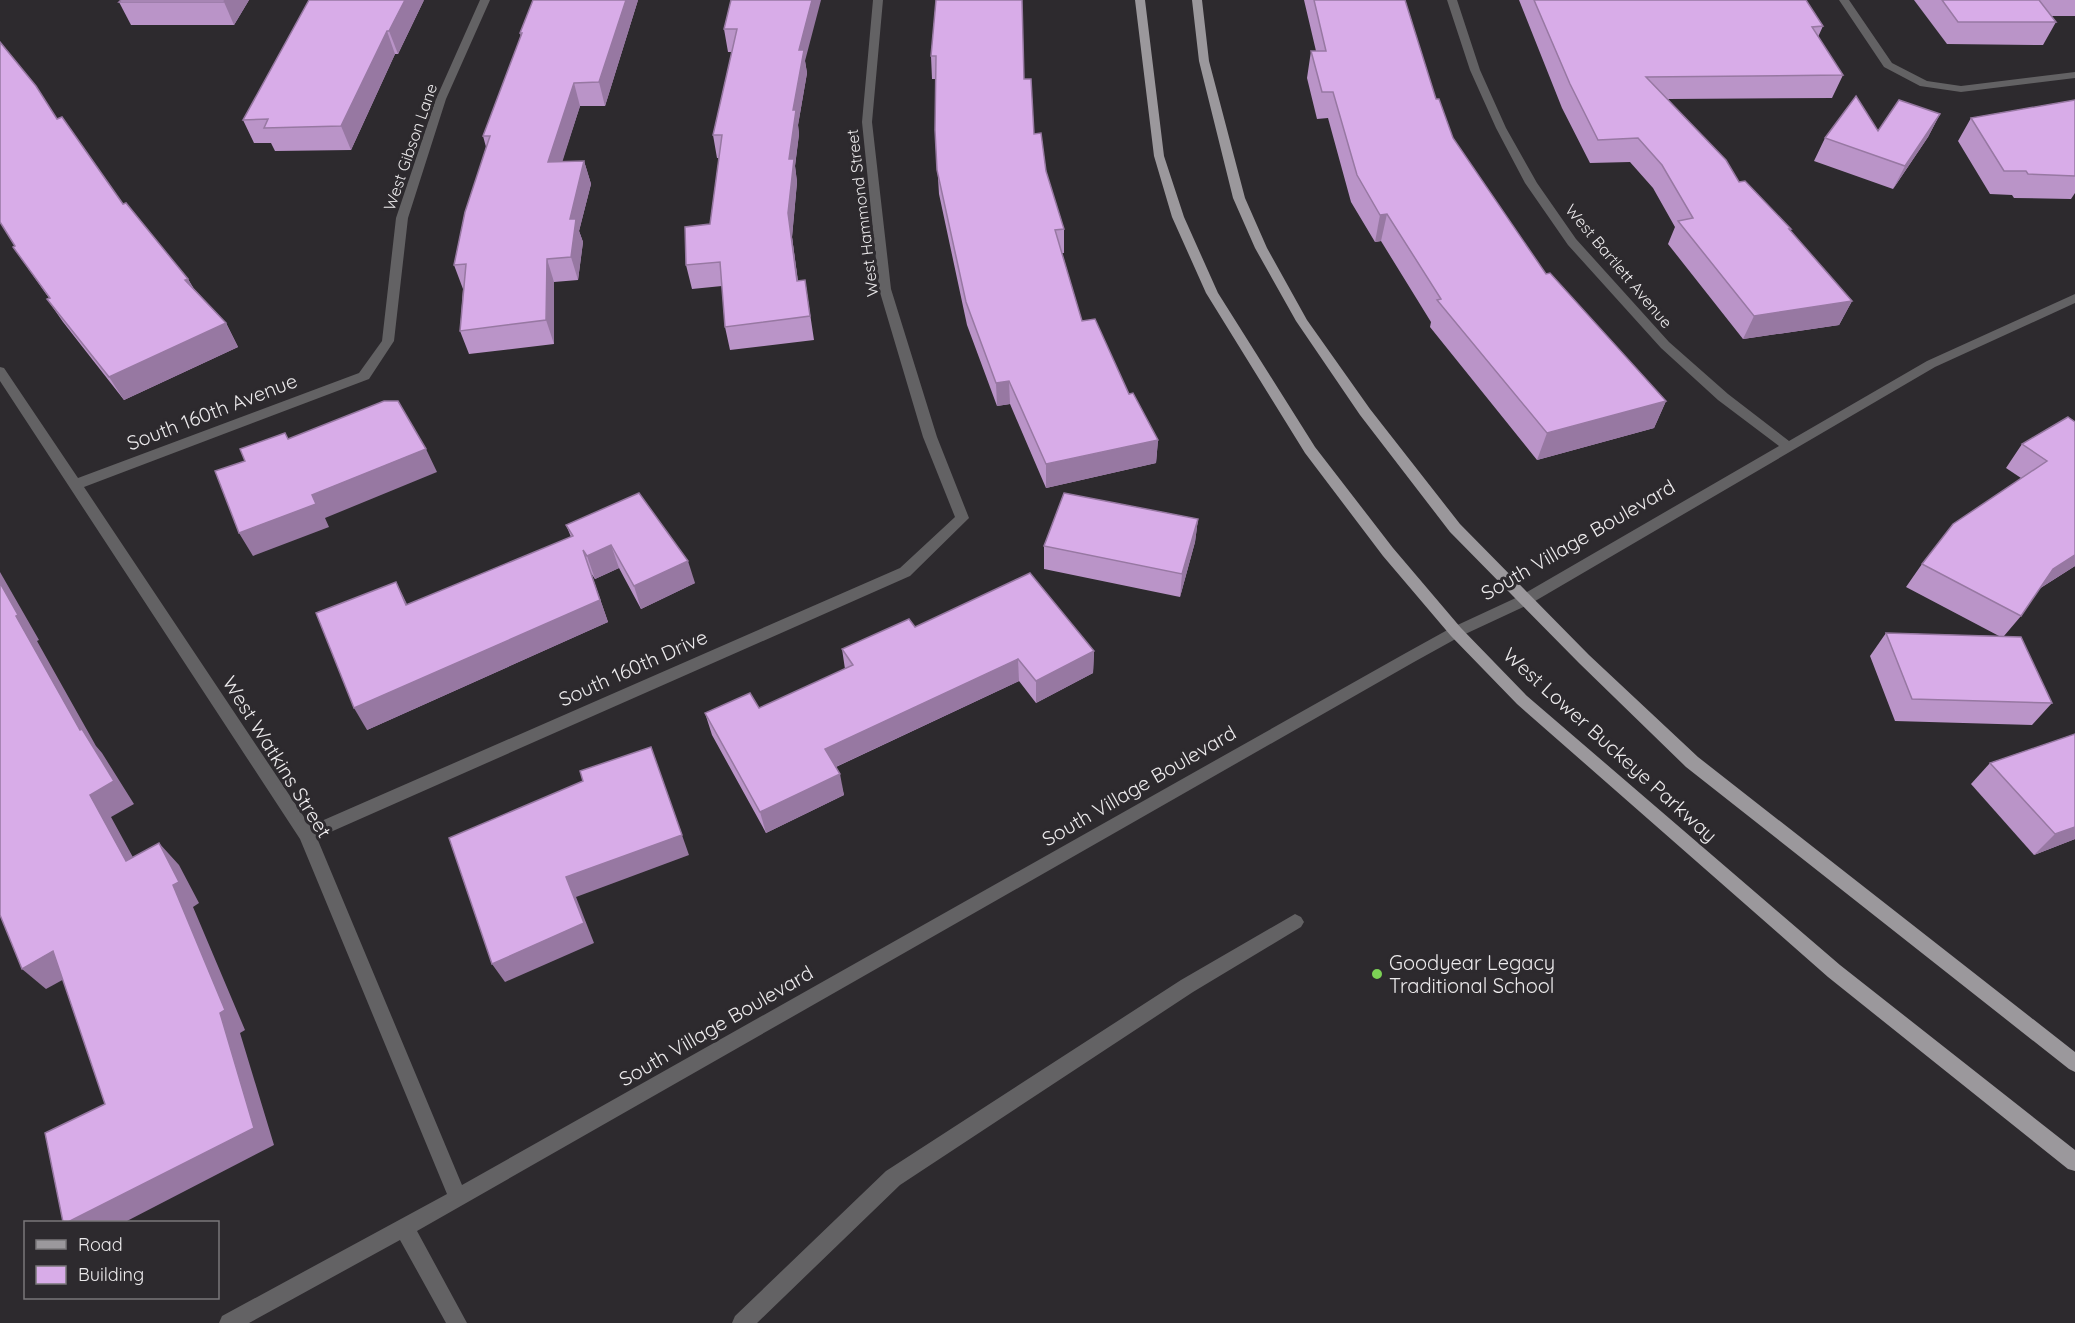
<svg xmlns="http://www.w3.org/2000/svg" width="2075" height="1323" font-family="Quicksand,sans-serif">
<rect width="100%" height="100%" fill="#2d2a2e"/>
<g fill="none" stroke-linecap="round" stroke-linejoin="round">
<!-- minor -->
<g fill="#636264" fill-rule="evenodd">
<path d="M480 0H490L446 99 408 218 394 341 369 379 84 487 310 826 900 568 955 517 923 437 879 289 862 122 873 0H883L872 122 891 289 937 437 969 518 910 576 317 838 462 1185 1404 654 1451 628 1520 596 1779 446 1718 400 1661 348 1568 245 1525 183 1496 128 1470 70 1447 0H1457L1480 70 1506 128 1537 183 1576 239 1669 342 1728 394 1789 441 1927 361 2075 294V303L1935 367 1530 604 1461 636 1414 662 417 1231 467 1323H446L400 1240 249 1323H219L222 1316 447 1194 300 839 0 381V367L4 368 78 478 359 373 382 341 396 218 436 99Z"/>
<path d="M1839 0H1849L1892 63 1927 81 1961 86 2075 72V78L1961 92 1920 86 1884 67Z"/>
<path d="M1295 914 1301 917 1304 922 1301 927 1193 992 900 1185 757 1323H732L735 1316 886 1171 1181 980Z"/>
</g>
<!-- major -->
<g fill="#9b989c" fill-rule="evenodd">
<path d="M1135 0H1145L1164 156 1184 217 1218 293 1315 447 1393 548 1461 628 1527 696 1840 965 2075 1150V1171L2068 1169 1828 977 1517 704 1451 636 1383 556 1305 453 1206 293 1172 217 1154 156Z"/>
<path d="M1192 0H1202L1209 61 1245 198 1267 248 1307 320 1370 409 1460 524 1589 655 1698 757 2075 1052V1072L2069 1069 1686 767 1579 663 1450 532 1360 415 1296 321 1255 248 1233 198 1199 61Z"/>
</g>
</g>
<!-- wall -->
<g fill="#ba94c8">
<path d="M121 0H249L234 25H131L119 2Z"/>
<path d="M424 0 398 54H395L351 150 275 151 271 143H254L243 120Z"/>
<path d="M638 0 605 106H580L562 161H584L591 184 579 231 583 242 578 280 554 282V344L469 354 460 331 463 289 454 265 486 147 483 136 521 37 520 33Z"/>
<path d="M731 0 805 61 807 73 798 125 799 134 795 166 797 182 792 237 798 281 805 280 814 340 730 350 725 327 722 286 692 289 686 265 710 224 719 158H717L713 135 732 52H728L724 29Z"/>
<path d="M936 0 1024 79 1034 134 1064 229V253H1062L1082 321 1158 440 1156 463 1046 488 1010 404 997 406 967 325 939 194 935 130 936 79H932L931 56Z"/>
<path d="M1304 0H1405L1436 99 1453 138 1546 274 1666 401 1654 428 1537 460 1430 327 1431 322 1381 241 1375 242 1351 202 1328 118 1317 119 1307 78 1311 51H1316Z"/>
<path d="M1519 0H1806L1823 26 1818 37 1843 75 1832 98 1668 99 1739 182 1791 229 1790 231 1852 301 1839 325 1743 339 1668 244 1675 227 1653 188 1630 162 1590 163 1562 108Z"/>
<path d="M1914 0H2075V16H2051L2056 22 2043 45 1947 44Z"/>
<path d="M2075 100V193L2071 199 2014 198 2012 195 1990 194 1958 141 1971 118Z"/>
<path d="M1940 114 1928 137 1893 189 1814 161 1825 138 1878 131Z"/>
<path d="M57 119 123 204 188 279 194 289 226 323 238 347 124 400 63 322 47 299 49 298 13 247 15 246Z"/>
<path d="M2075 422V566L2039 589 2021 616 2004 636 2052 703 2032 725 1895 721 1870 656 1886 633 1999 636 1906 587 1922 564 2021 478 2006 468 2022 444Z"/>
<path d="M1198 519 1195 542 1180 597 1044 569V546Z"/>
<path d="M566 525 695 583 641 609 619 568 595 579 591 573 608 622 367 730 408 605 571 537Z"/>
<path d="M915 627 1094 651 1093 673 1036 703 1019 681 836 767 844 795 766 833 712 735 705 713 759 708 845 669 842 649Z"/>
<path d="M2075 734V839L2034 855 1971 784 1990 763Z"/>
</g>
<!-- shaded-wall -->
<g fill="#9778a2">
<path d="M225 0H249L234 25 224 2Z"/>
<path d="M405 0H424L398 54 389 31Z"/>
<path d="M626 0H638L605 106 599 82Z"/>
<path d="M812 0H821L805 61 807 73 798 125 799 134 795 166 797 182 792 237 801 305 788 213 789 159 799 50Z"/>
<path d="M387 31 395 54 351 150 341 126Z"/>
<path d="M574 83 580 106 555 185 548 162Z"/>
<path d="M1940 114 1928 137 1893 189 1905 166Z"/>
<path d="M584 161 591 184 579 231 583 242 578 280 571 257 570 219Z"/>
<path d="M1387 214 1381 241 1375 242 1380 215Z"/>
<path d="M547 259 554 282V344L546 320Z"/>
<path d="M188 279 201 302 185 280Z"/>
<path d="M1852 301 1839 325 1743 339 1754 316Z"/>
<path d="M226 323 238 347 124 400 109 377Z"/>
<path d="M1009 381 1010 404 997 406 996 383Z"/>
<path d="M1666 401 1654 428 1537 460 1547 433Z"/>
<path d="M1158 440 1156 463 1046 488V464Z"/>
<path d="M426 449 437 472 325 518 329 527 253 556 239 533 312 495Z"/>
<path d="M1198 519 1195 542 1180 597 1182 574Z"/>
<path d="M611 545 619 568 595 579 587 556Z"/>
<path d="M583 550 608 622 367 730 354 708Z"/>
<path d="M2075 555V566L2034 592 2053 569Z"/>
<path d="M688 561 695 583 641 609 634 586Z"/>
<path d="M0 572 39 640 37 641 96 746 102 753 134 804 111 817 147 883 126 861 90 795 80 730 16 616 0 583Z"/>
<path d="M396 582 407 604 406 605Z"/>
<path d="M1094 651 1093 673 1036 703V681Z"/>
<path d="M1018 659 1019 681 829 770 825 749Z"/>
<path d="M651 747 689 855 576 897 594 943 505 982 492 964 566 877Z"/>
<path d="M840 774 844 795 766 833 760 812Z"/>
<path d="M2075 827V839L2034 855 2055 834Z"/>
<path d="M159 843 179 865 199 903 193 907 245 1030 240 1033 274 1145 125 1222H68L220 1013 173 885Z"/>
<path d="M53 951 77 972 46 989 22 969Z"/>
</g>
<!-- building -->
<g fill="#d8ace8" stroke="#9778a2" stroke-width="1.5">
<path d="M121 0H225L224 2H119Z"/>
<path d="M309 0H405L389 31H387L341 126 264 128 268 119 243 120Z"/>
<path d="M533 0H626L599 82 574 83 548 162 584 161 570 219H576L571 257 547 259 546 320 460 331 466 264 454 265 465 212 490 136H483L522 33H520Z"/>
<path d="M731 0H812L799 50H804L793 110H796L789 159H794L788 213 797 281 805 280 810 316 725 327 720 262 686 265 685 227 710 224 722 135H713L737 29H724Z"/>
<path d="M936 0H1022L1024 79H1031L1034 134 1041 133 1046 171 1064 229 1055 230 1082 321 1095 319 1129 394 1133 393 1158 440 1046 464 1009 381 996 383 966 302 937 170 935 130 936 56H931Z"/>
<path d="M1314 0H1405L1436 99H1439L1453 138 1546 274 1550 273 1666 401 1547 433 1437 300 1441 299 1387 214 1380 215 1357 175 1333 92H1322L1311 51H1326Z"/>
<path d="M1534 0H1806L1823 26 1812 27 1843 75 1646 77 1726 160 1739 182 1745 181 1791 229H1789L1852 301 1754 316 1678 221 1693 218 1662 165 1638 138 1598 140 1570 84Z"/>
<path d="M1942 0H2039L2056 22H1958Z"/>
<path d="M0 42 36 86 57 119 62 117 123 204 126 203 188 279 185 280 226 323 109 377 47 299 50 298 13 247 15 246 0 222Z"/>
<path d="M1856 96 1878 131 1899 100 1940 114 1905 166 1825 138Z"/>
<path d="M2075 100V176L2028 174 2026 171H2004L1971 118Z"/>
<path d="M384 401H398L426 449 312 495 316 504 239 533 215 471 245 461 240 449 285 433 288 439Z"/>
<path d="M2068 417 2075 422V555L2053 569 2021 616 1922 564 1953 524 2047 461 2022 444Z"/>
<path d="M639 493 688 561 634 586 611 545 587 556 583 550 600 600 354 708 316 613 396 582 406 605 573 536 566 525Z"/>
<path d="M1064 493 1198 519 1182 574 1044 546Z"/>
<path d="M1030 573 1094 651 1036 681 1018 659 825 749 840 774 760 812 705 713 750 693 759 708 853 665 842 649 909 619 915 627Z"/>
<path d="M0 583 18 615 16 616 80 730 82 729 114 781 90 795 126 861 159 843 179 882 173 885 225 1010 220 1013 254 1128 68 1222H63L45 1133 105 1104 53 951 22 969 0 915Z"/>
<path d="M1886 633 2021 637 2052 703 1912 699Z"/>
<path d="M2075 734V827L2055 834 1990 763Z"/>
<path d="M651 747 682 835 566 877 584 923 492 964 449 838 583 781 580 771Z"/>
</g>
<!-- markers -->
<circle fill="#7cd155" stroke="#2d2a2e" stroke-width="2" cx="1377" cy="974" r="6"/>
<g text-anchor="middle" stroke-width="6" stroke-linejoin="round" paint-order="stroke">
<!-- far-street labels -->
<g font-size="16" fill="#eceaec" stroke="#2d2a2e">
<text transform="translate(410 147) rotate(-71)" y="6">West Gibson Lane</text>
<text transform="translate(862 213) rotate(-97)" y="6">West Hammond Street</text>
<text transform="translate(1619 266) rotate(50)" y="6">West Bartlett Avenue</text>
</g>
<!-- street labels -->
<g font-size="20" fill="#eceaec" stroke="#2d2a2e">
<text transform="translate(212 412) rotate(-21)" y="7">South 160th Avenue</text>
<text transform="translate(1578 540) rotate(-30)" y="7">South Village Boulevard</text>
<text transform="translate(633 668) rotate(-24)" y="7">South 160th Drive</text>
<text transform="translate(1610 745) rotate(42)" y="7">West Lower Buckeye Parkway</text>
<text transform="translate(277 757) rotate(58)" y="7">West Watkins Street</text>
<text transform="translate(1139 786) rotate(-30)" y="7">South Village Boulevard</text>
<text transform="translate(716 1026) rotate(-30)" y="7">South Village Boulevard</text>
</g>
<!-- poi labels -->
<g font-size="20" fill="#eceaec" stroke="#2d2a2e" text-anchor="start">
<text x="1389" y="970">Goodyear Legacy<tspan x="1389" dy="23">Traditional School</tspan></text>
</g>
</g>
<!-- legend -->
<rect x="24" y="1221" width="195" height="78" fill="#2d2a2e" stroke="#79777a" stroke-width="1.5"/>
<rect x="36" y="1240" width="30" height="9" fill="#9b989c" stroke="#79777a" stroke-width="1.5"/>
<text x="78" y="1251" font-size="18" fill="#eceaec">Road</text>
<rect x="36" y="1266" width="30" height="18" fill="#d8ace8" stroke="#79777a" stroke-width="1.5"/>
<text x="78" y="1281" font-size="18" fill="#eceaec">Building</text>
</svg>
